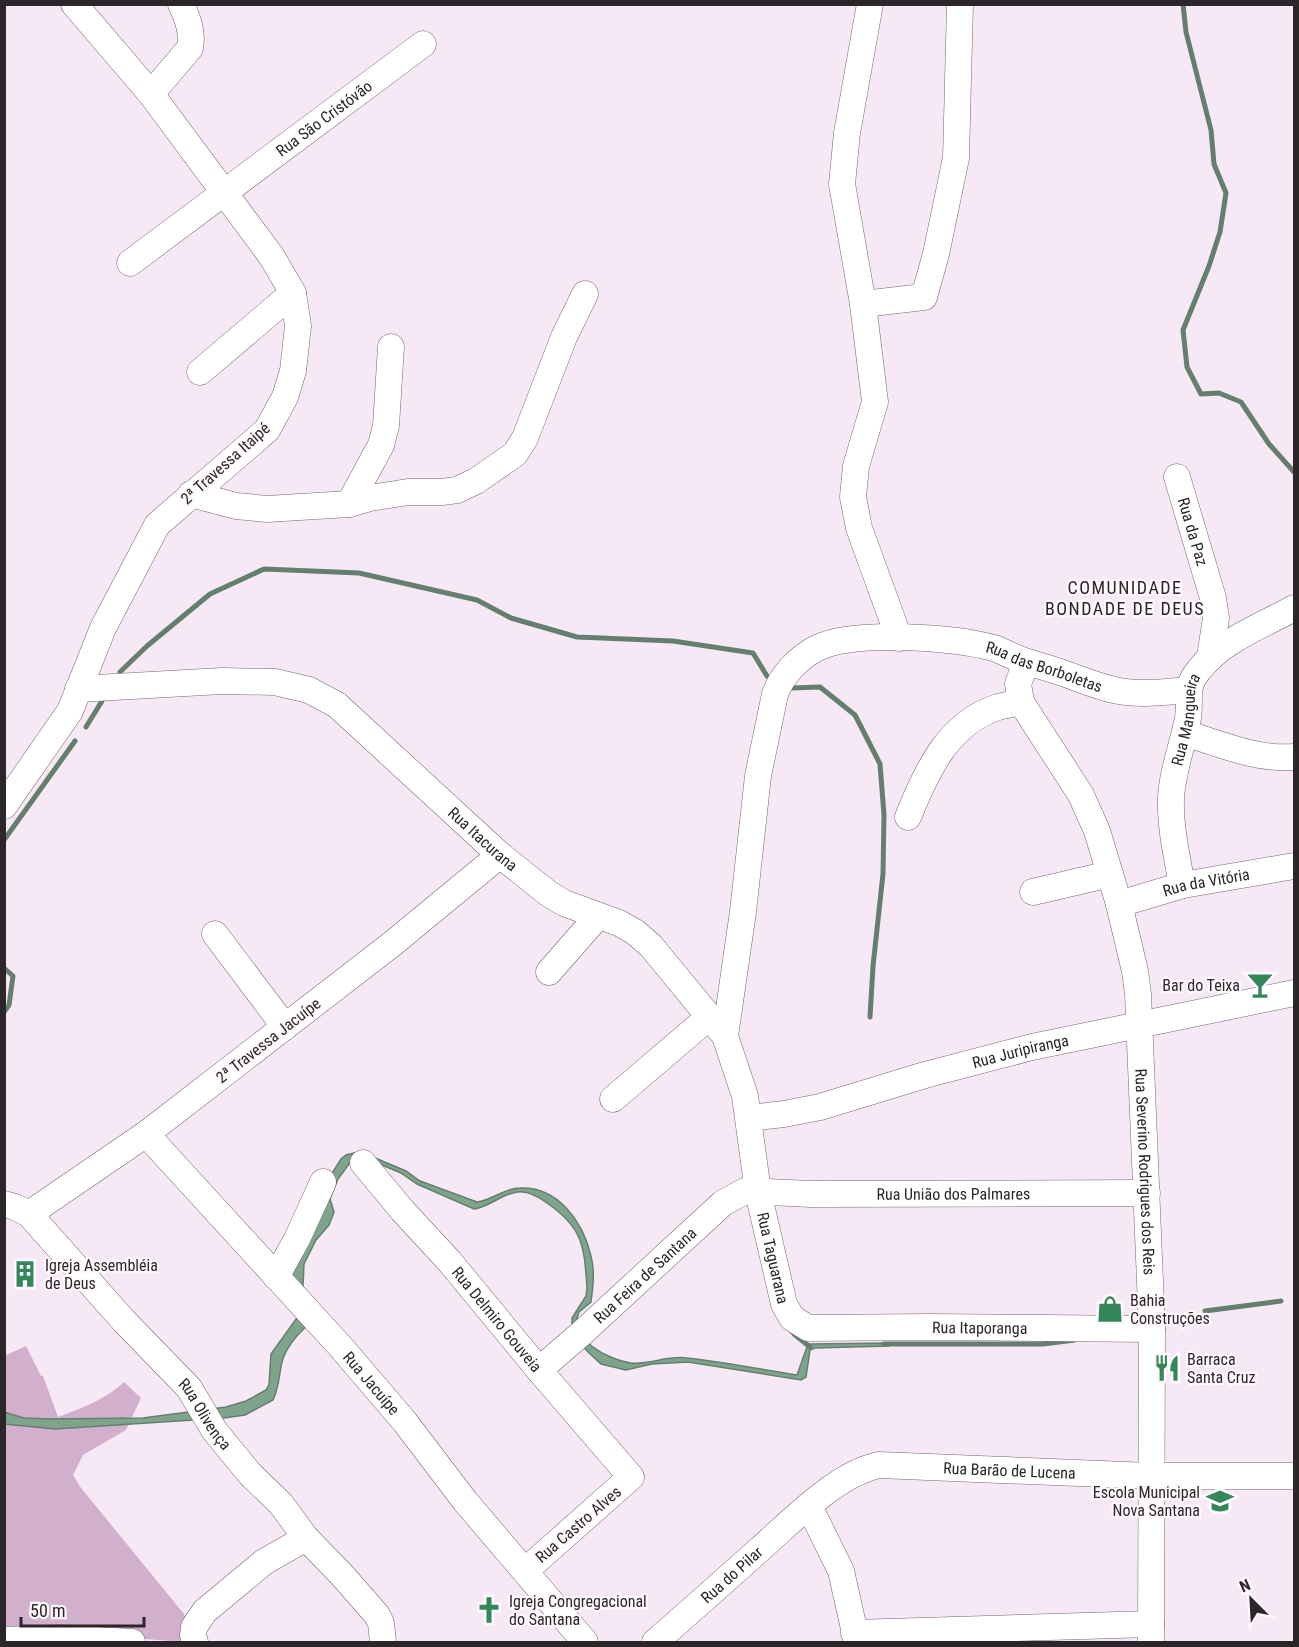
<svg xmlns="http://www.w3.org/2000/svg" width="1299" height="1647" font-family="'Roboto Condensed',sans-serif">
<rect width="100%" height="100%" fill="#f7e8f5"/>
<!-- green -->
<path fill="#d1afcd" d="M26 1346 41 1376H43L58 1417C82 1408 105 1400 124 1382L141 1398 126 1430 83 1455 73 1475 81 1488 184 1614 188 1624 186 1642 131 1638 5 1634 4 1356Z"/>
<!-- water -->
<path fill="#7ea58c" stroke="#657f6f" stroke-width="1.5" d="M354 1153 368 1155 406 1171 420 1181 477 1202C493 1200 504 1188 520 1188 558 1186 583 1222 591 1256 595 1271 593 1287 591 1302L579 1312C567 1339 609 1360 631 1363 649 1365 668 1355 687 1358 723 1362 760 1369 797 1375L808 1344 889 1343V1346L815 1348 810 1350 806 1377 801 1380 688 1362 652 1364 626 1370 601 1364 588 1352 575 1337 572 1326V1318L586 1296 587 1287C584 1245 583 1228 547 1203 539 1197 528 1190 517 1192 502 1194 489 1207 474 1209L417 1184 401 1173 377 1163 358 1161 349 1164 338 1179 330 1199 334 1212 329 1225 316 1240 304 1264 303 1286 318 1316C303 1329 287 1343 282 1362 279 1375 279 1388 273 1400L245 1415 224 1418 55 1429 5 1424 4 1412 24 1418 49 1419 143 1418 226 1407 246 1401 266 1390 269 1385 271 1354 299 1315 291 1266 329 1178 341 1159 346 1155Z"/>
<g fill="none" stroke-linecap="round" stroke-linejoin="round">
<!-- stream -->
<g stroke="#657f6f" stroke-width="5">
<path d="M1183 4 1186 32 1211 130 1214 164 1226 193 1220 232 1209 266 1183 330 1187 367 1201 394 1219 393 1241 402 1269 444 1294 472"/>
<path d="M120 672 147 646 210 594 264 569 359 573 477 600 511 618 577 637 673 641 753 653 767 676"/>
<path d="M792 688 820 687 855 715 880 764 884 815 883 874 873 966 870 1017"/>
<path d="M86 727 102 701"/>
<path d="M4 840 75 741"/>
<path d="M4 968 13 976 9 1005 4 1012"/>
<path d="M1205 1311 1281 1301"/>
<path d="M789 1328 794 1334 810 1347"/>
<path d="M884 1344H1043L1075 1340"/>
</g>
<defs>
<g id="minor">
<path d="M74 4 151 94"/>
<path d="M870 4 847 133 842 184 863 304 875 402 856 466 853 497 859 528 899 638"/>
<path id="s1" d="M130 263 423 44"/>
<path d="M863 304 924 297 936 254 956 158 960 4"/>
<path d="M200 372 293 293"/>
<path id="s2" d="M1177 477 1213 598 1216 618 1210 657"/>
<path d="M191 494 236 506 267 509 349 504 370 498 408 492H442L457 490 476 481 515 454 525 438 564 337 585 294"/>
<path d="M349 504 381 445 386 426 391 347"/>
<path id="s3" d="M1026 662 1018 684 1021 702 1081 795 1097 831 1119 904 1135 971 1138 994 1152 1329 1151 1642"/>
<path id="s4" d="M78 689 222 681 275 682 309 690 337 705 500 855 549 894 564 903 619 923 635 932 651 946 725 1036 745 1096 758 1192 784 1304 792 1318 808 1328 930 1327 1152 1329"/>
<path d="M1185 733C1220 744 1257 760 1294 757"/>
<path d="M4 806 70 711 103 628 157 525 267 430 285 397 293 371 298 326 293 293 272 257 151 94 190 48C193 33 188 19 181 4"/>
<path d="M908 817C926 772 948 723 998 707 1005 705 1014 704 1021 702"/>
<path id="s5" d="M1182 885C1177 857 1170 827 1171 799 1172 771 1183 745 1188 718 1191 698 1184 688 1199 670 1222 640 1262 626 1294 608"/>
<path d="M1033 892 1110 874"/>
<path id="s6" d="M1119 904 1183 885 1294 866"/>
<path d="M215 934 285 1027"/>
<path d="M549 972 598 916"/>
<path id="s7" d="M725 1036 743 912 758 776 775 694C782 675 798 658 817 648 854 630 954 637 994 648 1005 652 1016 659 1028 662 1036 665 1045 667 1054 670 1076 677 1097 687 1119 691 1141 695 1166 692 1188 690"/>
<path d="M613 1099 709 1017"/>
<path id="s8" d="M749 1118 784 1114 820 1107 925 1075 1032 1047 1294 993"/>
<path id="s9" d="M146 1134 340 1346 405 1422 465 1501 585 1642"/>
<path id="s10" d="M363 1163 402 1210 450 1262 539 1370 631 1477 525 1571"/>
<path id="s11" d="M4 1204 15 1207 29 1214 124 1321 189 1388 214 1430 231 1451 250 1474 281 1504 306 1538 342 1575 377 1615 381 1623 383 1642"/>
<path d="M29 1214 146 1134 392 944 500 855"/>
<path d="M276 1277 297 1239 323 1182"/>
<path id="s12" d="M539 1370 583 1332 723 1203 745 1191 811 1194 1147 1193"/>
<path d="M809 1506 841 1571 857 1642"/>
<path d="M854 1633 1151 1624"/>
<path d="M4 1640 61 1638 132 1642"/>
<path d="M195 1642 193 1635 194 1627 205 1611 264 1562 306 1538"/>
<path id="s13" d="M655 1642C690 1612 724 1581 759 1550 792 1521 836 1474 879 1465L1151 1476H1294"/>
</g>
</defs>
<!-- minor casing -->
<use href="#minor" stroke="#736772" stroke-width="27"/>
<!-- minor -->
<use href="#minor" stroke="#fff" stroke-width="26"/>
</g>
<!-- icons -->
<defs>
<symbol id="bar-bare" viewBox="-9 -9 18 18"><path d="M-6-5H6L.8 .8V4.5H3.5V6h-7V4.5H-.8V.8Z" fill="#338759" stroke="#fff9fe" stroke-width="2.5" paint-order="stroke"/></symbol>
<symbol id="building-bare" viewBox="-9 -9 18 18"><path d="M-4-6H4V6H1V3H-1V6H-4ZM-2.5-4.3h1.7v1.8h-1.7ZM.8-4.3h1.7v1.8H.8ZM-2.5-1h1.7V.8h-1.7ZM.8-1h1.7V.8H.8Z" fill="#338759" stroke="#fff9fe" stroke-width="2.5" paint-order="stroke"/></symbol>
<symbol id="shop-bare" viewBox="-9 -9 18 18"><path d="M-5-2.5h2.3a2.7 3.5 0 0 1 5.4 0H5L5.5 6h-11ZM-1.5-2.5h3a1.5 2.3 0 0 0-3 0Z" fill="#338759" stroke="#fff9fe" stroke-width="2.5" paint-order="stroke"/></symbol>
<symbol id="restaurant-bare" viewBox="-9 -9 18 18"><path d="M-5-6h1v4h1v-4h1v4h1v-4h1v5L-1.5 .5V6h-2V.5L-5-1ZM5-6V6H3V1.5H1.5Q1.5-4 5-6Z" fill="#338759" stroke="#fff9fe" stroke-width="2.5" paint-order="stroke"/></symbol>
<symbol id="school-bare" viewBox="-9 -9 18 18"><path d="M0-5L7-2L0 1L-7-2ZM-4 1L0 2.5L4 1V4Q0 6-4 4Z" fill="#338759" stroke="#fff9fe" stroke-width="2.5" paint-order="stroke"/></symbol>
<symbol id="church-bare" viewBox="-9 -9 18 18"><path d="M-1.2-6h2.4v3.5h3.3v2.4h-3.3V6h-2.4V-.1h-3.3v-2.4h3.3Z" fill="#338759" stroke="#fff9fe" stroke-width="2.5" paint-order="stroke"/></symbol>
</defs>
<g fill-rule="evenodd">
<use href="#bar-bare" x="1241" y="966" width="38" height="38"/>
<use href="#building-bare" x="6" y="1255" width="38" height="38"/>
<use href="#shop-bare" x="1091" y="1290" width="38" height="38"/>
<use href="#restaurant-bare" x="1148" y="1349" width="38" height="38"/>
<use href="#school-bare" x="1201" y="1482" width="38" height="38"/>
<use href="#church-bare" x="470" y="1591" width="38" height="38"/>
</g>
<g text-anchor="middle" stroke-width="4.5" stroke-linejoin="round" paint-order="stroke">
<!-- street labels -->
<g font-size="16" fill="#2c262b" stroke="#fff9fe">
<text dy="6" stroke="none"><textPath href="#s1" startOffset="242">Rua São Cristóvão</textPath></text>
<text transform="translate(225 463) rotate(-42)" y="6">2ª Travessa Itaipé</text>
<text dy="6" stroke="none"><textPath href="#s2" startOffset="57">Rua da Paz</textPath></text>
<text dy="6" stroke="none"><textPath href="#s7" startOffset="642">Rua das Borboletas</textPath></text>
<text dy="6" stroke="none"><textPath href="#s5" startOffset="168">Rua Mangueira</textPath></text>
<text dy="6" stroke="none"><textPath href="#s4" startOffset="462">Rua Itacurana</textPath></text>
<text dy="6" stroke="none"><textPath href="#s6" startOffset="90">Rua da Vitória</textPath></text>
<text transform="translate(268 1040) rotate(-38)" y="6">2ª Travessa Jacuípe</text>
<text dy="6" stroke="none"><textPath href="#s8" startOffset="280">Rua Juripiranga</textPath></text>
<text dy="6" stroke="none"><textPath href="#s3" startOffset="538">Rua Severino Rodrigues dos Reis</textPath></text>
<text dy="6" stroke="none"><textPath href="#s12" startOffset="482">Rua União dos Palmares</textPath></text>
<text dy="6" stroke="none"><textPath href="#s4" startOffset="1008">Rua Taguarana</textPath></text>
<text dy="6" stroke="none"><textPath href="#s12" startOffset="142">Rua Feira de Santana</textPath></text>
<text dy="6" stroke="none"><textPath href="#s10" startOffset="206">Rua Delmiro Gouveia</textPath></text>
<text dy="6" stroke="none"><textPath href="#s4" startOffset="1262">Rua Itaporanga</textPath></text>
<text dy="6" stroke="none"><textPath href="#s9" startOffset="336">Rua Jacuípe</textPath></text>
<text dy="6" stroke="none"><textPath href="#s11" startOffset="294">Rua Olivença</textPath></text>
<text dy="6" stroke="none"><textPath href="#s13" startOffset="418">Rua Barão de Lucena</textPath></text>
<text transform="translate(578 1524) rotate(-41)" y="6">Rua Castro Alves</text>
<text dy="6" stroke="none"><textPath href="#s13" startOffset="102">Rua do Pilar</textPath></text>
</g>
<!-- poi labels -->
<g font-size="16" fill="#2c262b" stroke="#fff9fe" text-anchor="start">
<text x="1240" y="991" text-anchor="end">Bar do Teixa</text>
<text x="45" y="1271">Igreja Assembléia<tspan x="45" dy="18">de Deus</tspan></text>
<text x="1130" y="1306">Bahia<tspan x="1130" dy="18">Construções</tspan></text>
<text x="1187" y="1365">Barraca<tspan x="1187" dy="18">Santa Cruz</tspan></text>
<text x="1200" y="1498" text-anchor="end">Escola Municipal<tspan x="1200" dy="18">Nova Santana</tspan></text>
<text x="509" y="1607">Igreja Congregacional<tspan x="509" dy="18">do Santana</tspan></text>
</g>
<!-- neighbourhood labels -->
<g font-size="18" letter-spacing="1.5" fill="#2c262b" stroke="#fff9fe">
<text x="1125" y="594">COMUNIDADE<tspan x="1125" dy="21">BONDADE DE DEUS</tspan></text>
</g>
</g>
<!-- border -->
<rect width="1299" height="1647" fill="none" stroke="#2c262b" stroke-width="12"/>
<!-- north arrow -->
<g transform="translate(1251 1599) rotate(336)" stroke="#fff9fe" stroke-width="4.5" paint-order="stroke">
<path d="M0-4.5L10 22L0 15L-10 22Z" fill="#2c262b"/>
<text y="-9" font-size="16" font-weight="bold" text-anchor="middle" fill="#2c262b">N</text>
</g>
<!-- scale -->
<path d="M21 1617v9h123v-9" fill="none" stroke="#2c262b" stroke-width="3"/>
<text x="30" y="1617" font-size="18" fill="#2c262b" stroke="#fff9fe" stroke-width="4.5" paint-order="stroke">50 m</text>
</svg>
